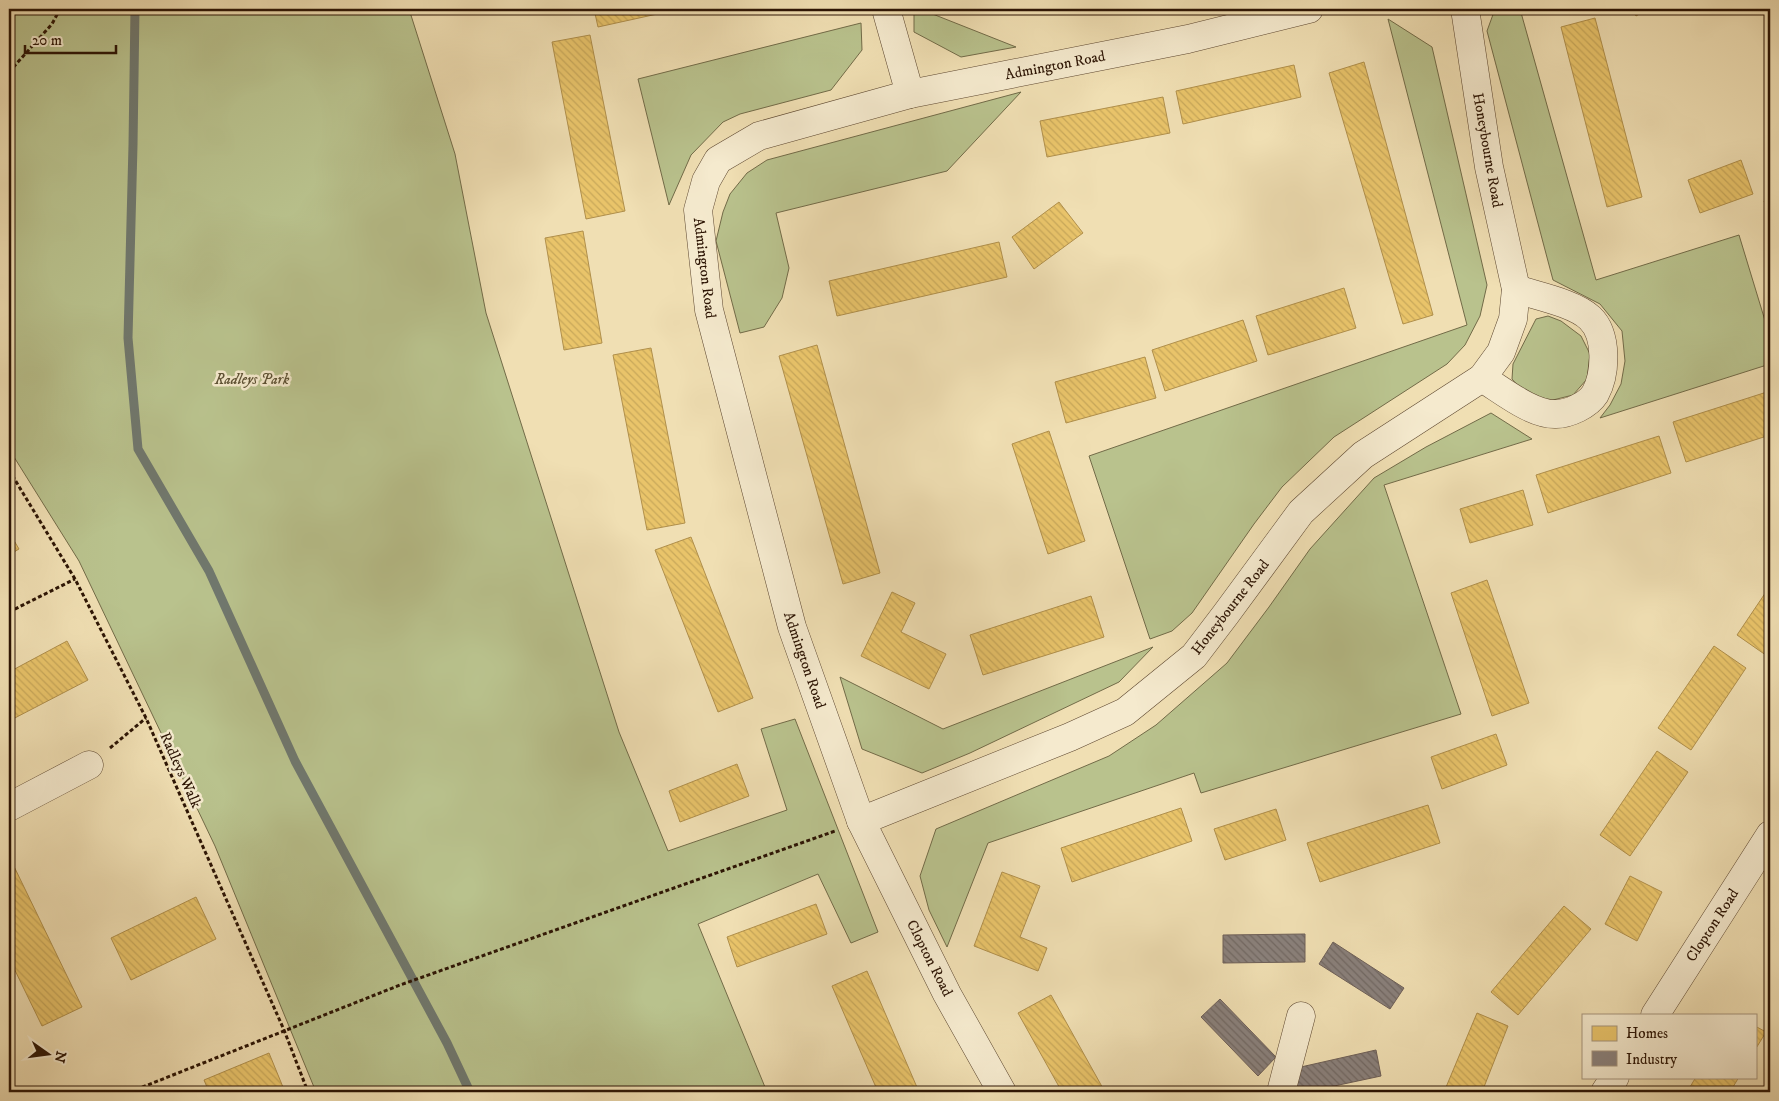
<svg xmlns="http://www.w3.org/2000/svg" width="1779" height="1101" font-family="'IM FELL DW Pica',serif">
<defs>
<pattern id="homes-back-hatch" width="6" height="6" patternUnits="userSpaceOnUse" patternTransform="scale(1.25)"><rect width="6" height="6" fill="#e9c46a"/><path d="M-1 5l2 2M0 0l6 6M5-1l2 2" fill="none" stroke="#c8a85a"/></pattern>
<pattern id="industry-back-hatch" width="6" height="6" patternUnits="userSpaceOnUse" patternTransform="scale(1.25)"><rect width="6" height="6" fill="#8a817c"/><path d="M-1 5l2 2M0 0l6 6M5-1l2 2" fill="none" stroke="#716863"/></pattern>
</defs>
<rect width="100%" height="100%" fill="#f0dfb3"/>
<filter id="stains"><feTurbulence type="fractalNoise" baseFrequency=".004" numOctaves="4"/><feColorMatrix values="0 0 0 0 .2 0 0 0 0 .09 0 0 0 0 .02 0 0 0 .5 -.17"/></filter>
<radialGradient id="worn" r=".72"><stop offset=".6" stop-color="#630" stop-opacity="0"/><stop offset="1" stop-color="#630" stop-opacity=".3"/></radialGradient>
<!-- green -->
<g fill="#b9c28d" stroke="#726b48">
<path d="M9 9H409L455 154 486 313 619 732 668 851 787 810 761 729 795 719 878 932 851 943 818 874 698 924 767 1092H316L215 846 79 561 9 449Z"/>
<path d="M914 9H920L1016 47 961 57 914 32Z"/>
<path d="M1495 9H1520L1596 280 1739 235 1770 337V364L1600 418 1610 405 1621 384 1625 361 1622 331 1600 304 1553 280 1487 31Z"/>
<path d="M1388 19 1432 47 1487 285 1480 316 1465 345 1447 364 1334 437 1282 487 1254 524 1192 613 1172 631 1150 639 1089 456 1467 325Z"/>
<path d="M861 23 862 50 831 90 740 114 723 122 691 155 669 205 638 79Z"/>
<path d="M1021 92 947 171 776 213 789 268 782 298 764 327 740 333 716 241 723 212 730 194 747 173 767 160Z"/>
<path d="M1548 316 1561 321 1581 336 1590 354 1587 379 1573 395 1549 401 1527 396 1512 379 1513 364 1536 319Z"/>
<path d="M1491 413 1532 439 1384 485 1461 714 1201 793 1194 773 988 843 947 947 929 910 920 876 936 829 1109 756 1156 725 1227 663 1269 607 1310 549 1374 478 1426 447Z"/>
<path d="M1153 647 1119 682 970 753 922 773 862 749 840 677 943 729Z"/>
</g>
<!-- homes -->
<g fill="url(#homes-back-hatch)" stroke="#b08f4b">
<path d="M594 9H680L598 27Z"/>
<path d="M1026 9H1051L1027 14Z"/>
<path d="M1632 9H1648L1636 16Z"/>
<path d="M1595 18 1642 197 1607 207 1561 27Z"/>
<path d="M590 35 625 211 586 219 552 42Z"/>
<path d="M1364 62 1433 315 1403 324 1329 73Z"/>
<path d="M1294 65 1301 97 1183 124 1176 91Z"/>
<path d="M1163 97 1170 133 1047 157 1040 121Z"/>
<path d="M1741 160 1753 194 1700 213 1688 180Z"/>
<path d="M1770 198V217L1764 201Z"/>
<path d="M1059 202 1083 233 1034 269 1012 237Z"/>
<path d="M583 231 602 343 564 350 545 238Z"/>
<path d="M999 242 1007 277 837 316 829 281Z"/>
<path d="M1344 288 1356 328 1268 355 1256 316Z"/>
<path d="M1243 320 1257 361 1165 391 1152 350Z"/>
<path d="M817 345 880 573 843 584 779 356Z"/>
<path d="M651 348 685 523 647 530 613 355Z"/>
<path d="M1145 357 1156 398 1066 423 1055 382Z"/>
<path d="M1770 391V435L1686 462 1673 422Z"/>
<path d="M1049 431 1085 541 1048 554 1012 444Z"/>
<path d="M1659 436 1671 473 1548 513 1536 475Z"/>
<path d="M1523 490 1533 525 1470 543 1460 509Z"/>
<path d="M9 532 19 549 9 555Z"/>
<path d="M691 537 753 698 718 712 655 550Z"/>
<path d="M1487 580 1529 703 1492 716 1451 593Z"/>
<path d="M1770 586V658L1737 635Z"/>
<path d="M892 592 915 603 901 632 946 654 929 689 861 656Z"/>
<path d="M1091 596 1104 637 983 675 970 635Z"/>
<path d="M67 641 88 680 9 721V672Z"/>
<path d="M1714 646 1746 668 1691 750 1658 728Z"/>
<path d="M1496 734 1507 765 1442 789 1431 757Z"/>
<path d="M1657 751 1688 772 1630 856 1600 835Z"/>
<path d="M737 764 749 796 680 822 669 791Z"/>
<path d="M1428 805 1440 843 1320 882 1307 843Z"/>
<path d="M1181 808 1192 841 1072 882 1061 848Z"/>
<path d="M1276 809 1286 840 1225 860 1214 829Z"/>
<path d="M9 856 82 1007 42 1026 9 958Z"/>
<path d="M1002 872 1040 886 1020 937 1047 948 1038 971 974 946Z"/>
<path d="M1630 876 1662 892 1637 941 1605 924Z"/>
<path d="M196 897 216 939 131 980 111 938Z"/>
<path d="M816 904 827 934 737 967 727 937Z"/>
<path d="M1564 906 1591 929 1518 1015 1491 992Z"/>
<path d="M867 971 919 1092H878L832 986Z"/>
<path d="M1051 995 1105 1092H1062L1018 1013Z"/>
<path d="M1477 1013 1508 1026 1482 1092H1444Z"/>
<path d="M1755 1026 1766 1032 1755 1050Z"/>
<path d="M269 1053 285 1092H209L204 1080Z"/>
<path d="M1696 1077H1739L1730 1092H1687Z"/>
</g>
<!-- industry -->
<g fill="url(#industry-back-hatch)" stroke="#6e6058">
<path d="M1305 934V962L1223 963V935Z"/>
<path d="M1333 942 1404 988 1390 1009 1319 964Z"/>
<path d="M1220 999 1276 1057 1258 1076 1201 1017Z"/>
<path d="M1376 1050 1381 1076 1306 1092H1297L1292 1069Z"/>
</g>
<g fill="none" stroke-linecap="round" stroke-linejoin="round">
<!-- stream -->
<path stroke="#70786e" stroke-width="9" d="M135 9 133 145 128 338 138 449 209 571 295 761 447 1043 470 1092"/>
<defs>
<g id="minor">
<path d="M886 9 910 94"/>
<path d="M1482 378C1502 390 1532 415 1556 414 1569 414 1588 405 1595 394 1606 374 1608 335 1590 318 1574 303 1537 296 1516 289"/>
<path d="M9 807 89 765"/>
<path d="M861 821 1070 737 1125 712 1194 656 1226 614 1301 512 1363 455 1482 378 1501 352 1513 319 1516 289 1489 167 1465 9"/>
<path d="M1655 1015 1770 835"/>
<path d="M1002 1092 947 994 861 821 792 627 709 310 698 210 706 181 718 160 759 136 910 94 1188 39 1309 9"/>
<path d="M1281 1092 1301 1016"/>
<path d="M1605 1092 1615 1077"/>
</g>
</defs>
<!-- minor casing -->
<use href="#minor" stroke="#5d4730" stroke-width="29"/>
<!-- path -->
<g stroke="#2c1404" stroke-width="3" stroke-dasharray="4 2.5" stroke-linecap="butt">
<path d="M9 72 52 24 60 9"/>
<path d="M9 470 75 579 146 718 284 1030 308 1092"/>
<path d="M9 612 75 579"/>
<path d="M110 748 146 718"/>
<path d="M130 1092 400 985 835 831"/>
</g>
<!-- minor -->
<use href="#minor" stroke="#f5eace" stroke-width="28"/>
</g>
<g text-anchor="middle" stroke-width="5" stroke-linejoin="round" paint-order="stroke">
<!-- street labels -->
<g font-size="15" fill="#2c1404" stroke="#f5eace">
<text transform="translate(1055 65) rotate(-11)" y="5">Admington Road</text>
<text transform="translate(1488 150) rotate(80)" y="5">Honeybourne Road</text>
<text transform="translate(705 268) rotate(83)" y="5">Admington Road</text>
<text transform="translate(1230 607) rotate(-52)" y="5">Honeybourne Road</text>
<text transform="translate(805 660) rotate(71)" y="5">Admington Road</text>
<text transform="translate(181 770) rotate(66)" y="5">Radleys Walk</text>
<text transform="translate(1712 925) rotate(-57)" y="5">Clopton Road</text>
<text transform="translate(930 958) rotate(63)" y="5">Clopton Road</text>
</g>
<!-- park labels -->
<g font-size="15" font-style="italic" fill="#5d5134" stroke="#f5eace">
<text x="252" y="384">Radleys Park</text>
</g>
</g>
<!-- margin -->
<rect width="1779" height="1101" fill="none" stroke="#f0dfb3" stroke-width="30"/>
<rect x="10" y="10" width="1759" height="1081" fill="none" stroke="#2c1404" stroke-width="2.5"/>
<rect x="15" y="15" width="1749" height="1071" fill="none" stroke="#2c1404"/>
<!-- legend -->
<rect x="1582" y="1014" width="175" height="65" fill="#f5eace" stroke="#a5947d"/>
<rect x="1592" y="1026" width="25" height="15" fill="#e9c46a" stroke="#a5947d"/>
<text x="1626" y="1038" font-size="15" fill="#2c1404">Homes</text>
<rect x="1592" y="1051" width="25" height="15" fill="#8a817c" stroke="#a5947d"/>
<text x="1626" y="1064" font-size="15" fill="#2c1404">Industry</text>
<!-- north arrow -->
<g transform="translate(48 1054) rotate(104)" stroke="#f5eace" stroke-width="4" paint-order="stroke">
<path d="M0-4L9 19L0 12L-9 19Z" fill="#2c1404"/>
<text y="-8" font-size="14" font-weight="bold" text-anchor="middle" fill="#2c1404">N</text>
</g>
<!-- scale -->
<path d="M25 45v8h91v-8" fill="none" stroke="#2c1404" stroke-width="2.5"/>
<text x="32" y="45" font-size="15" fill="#2c1404" stroke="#f5eace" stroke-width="4" paint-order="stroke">20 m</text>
<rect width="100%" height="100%" filter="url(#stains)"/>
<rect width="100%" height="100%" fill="url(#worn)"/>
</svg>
